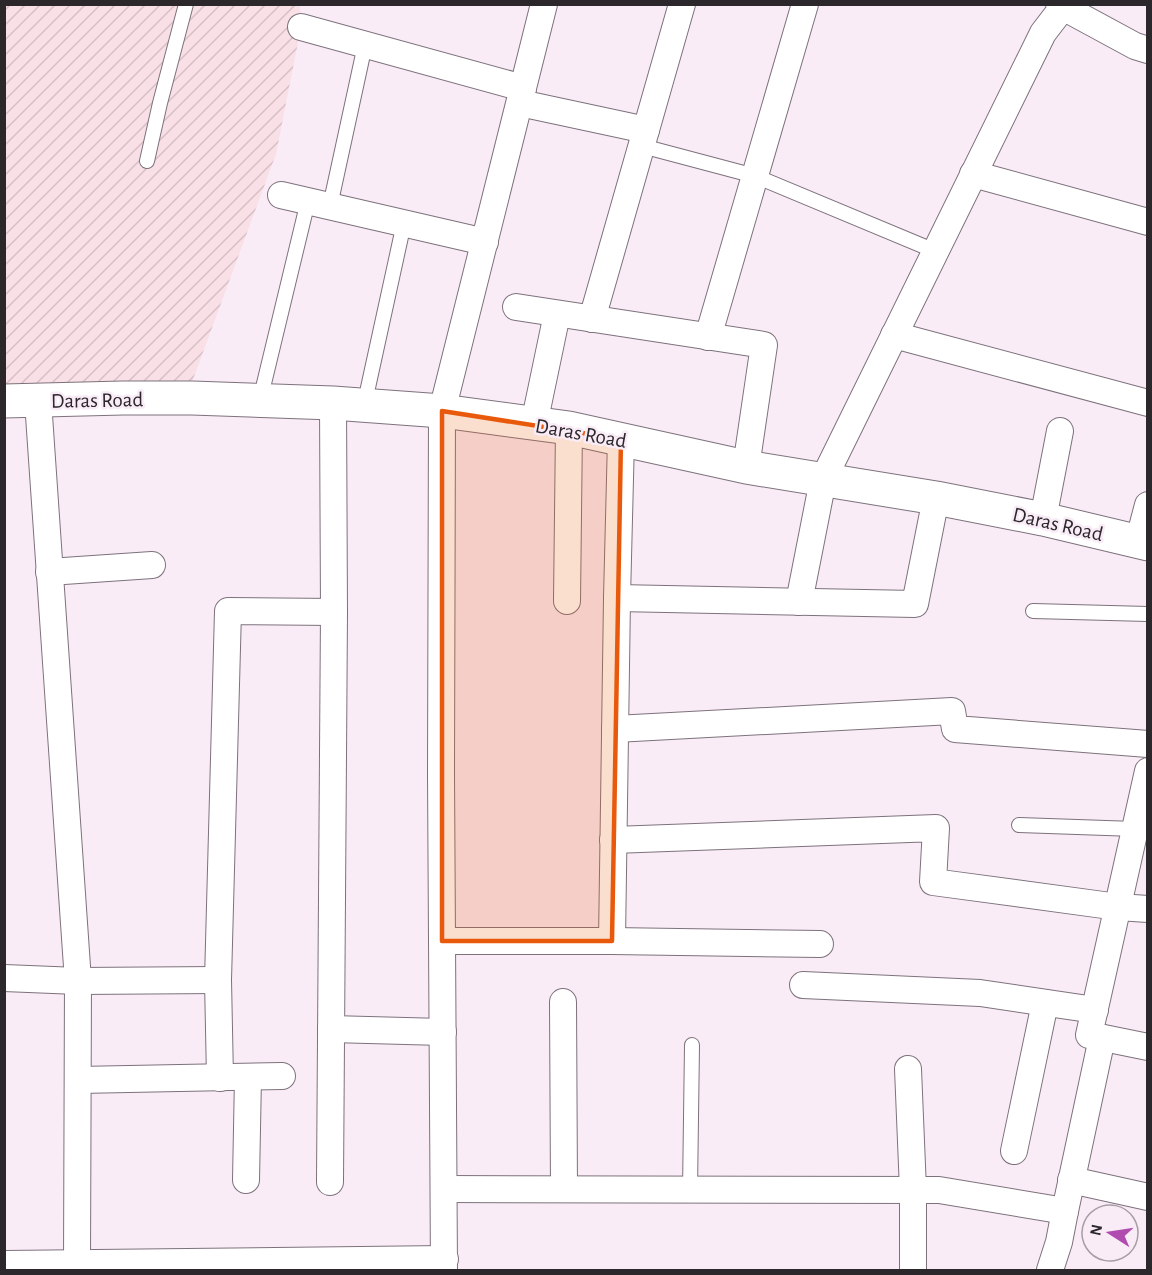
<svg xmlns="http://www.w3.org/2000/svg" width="1152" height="1275" font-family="'Alegreya Sans',sans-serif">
<defs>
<pattern id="industrial-furrows" width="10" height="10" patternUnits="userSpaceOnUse" patternTransform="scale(1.5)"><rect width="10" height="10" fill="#f9dfe6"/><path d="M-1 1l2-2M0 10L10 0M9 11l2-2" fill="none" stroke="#d6bfc5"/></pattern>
</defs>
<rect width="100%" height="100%" fill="#f9ecf7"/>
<!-- industrial -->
<path fill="url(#industrial-furrows)" d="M4 5H300L301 27 276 154 188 393 5 401Z"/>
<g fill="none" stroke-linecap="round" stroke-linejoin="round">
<defs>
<g id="lane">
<path d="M642 146 755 176 935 251"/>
<path d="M147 161 160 103 186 4"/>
<path d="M330 206 365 45"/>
<path d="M260 400 308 201"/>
<path d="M364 406 404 223"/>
<path d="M1033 611 1148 614"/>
<path d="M1019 825 1135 829"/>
<path d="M690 1190 692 1045"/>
</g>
<g id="street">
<path d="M1063 7 1135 46 1148 50"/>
<path d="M301 27 523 88"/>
<path d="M520 103 646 130"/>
<path d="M973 174 1148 222"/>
<path d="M281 195 485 242"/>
<path d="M516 307 764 345 746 467"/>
<path d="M592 319 682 4"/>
<path d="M894 335 1148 403"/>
<path d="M708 337 805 4"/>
<path d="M38 401 78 981 77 1263"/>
<path d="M534 424 557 314"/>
<path d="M1043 519 1060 431"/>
<path d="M1138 543 1148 505"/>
<path d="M49 572 152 565"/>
<path d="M617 598 915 604 936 498"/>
<path d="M567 601 569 428"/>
<path d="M799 602 823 480 1043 33 1063 7 1059 4"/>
<path d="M615 729 952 711 955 729 1148 744"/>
<path d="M1148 771 1089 1035 1148 1047"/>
<path d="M613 840 936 828 933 882 1118 907 1148 909"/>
<path d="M442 941H612L820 944"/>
<path d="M612 941 617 598 621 439"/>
<path d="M4 978 78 981 218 980"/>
<path d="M803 985 980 993 1095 1010"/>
<path d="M563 1002 564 1189"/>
<path d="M331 1029 443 1032"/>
<path d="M908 1069 913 1190V1270"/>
<path d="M220 1078 218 980 228 611 334 612 333 403"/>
<path d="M78 1080 282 1076"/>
<path d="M1014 1151 1045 1003"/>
<path d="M246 1180 248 1077"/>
<path d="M1071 1180 1148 1197"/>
<path d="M330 1182 334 612"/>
<path d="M444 1189 939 1190 1065 1211"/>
<path d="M4 1264 445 1259"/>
<path d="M444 1270 441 774 442 411 544 4"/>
<path d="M1050 1270 1059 1242 1065 1211 1102 1038"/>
</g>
<path id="secondary" d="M4 401 123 398H192L333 403 442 411 569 428 746 467 936 498 1043 519 1148 544"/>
</defs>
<!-- lane casing -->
<use href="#lane" stroke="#7d727c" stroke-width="16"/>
<!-- street casing -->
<use href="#street" stroke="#7d727c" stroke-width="28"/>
<!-- secondary casing -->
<use href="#secondary" stroke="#7d727c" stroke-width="35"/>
<!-- lane -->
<use href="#lane" stroke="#fff" stroke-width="14"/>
<!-- street -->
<use href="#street" stroke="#fff" stroke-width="26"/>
<!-- secondary -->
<use href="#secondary" stroke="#fff" stroke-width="33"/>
</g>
<!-- marked area -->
<path fill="#e8590c" fill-opacity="0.2" stroke="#e8590c" stroke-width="4.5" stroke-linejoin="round" d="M442 411 621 439 612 941H442Z"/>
<g text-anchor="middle" stroke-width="5" stroke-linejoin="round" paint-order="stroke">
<!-- street labels -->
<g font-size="21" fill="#2b272b" stroke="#f9ecf7">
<text transform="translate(97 400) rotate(-1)" y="7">Daras Road</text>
<text transform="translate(581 433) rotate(10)" y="7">Daras Road</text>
<text transform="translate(1058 524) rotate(13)" y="7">Daras Road</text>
</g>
</g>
<!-- border -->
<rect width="1152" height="1275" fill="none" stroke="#2b272b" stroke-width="12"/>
<!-- north arrow -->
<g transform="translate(1110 1233) rotate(282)"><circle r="28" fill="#f9ecf7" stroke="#a79da5" stroke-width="1.5"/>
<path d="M0-4.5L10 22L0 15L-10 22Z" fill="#b04bb0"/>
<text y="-9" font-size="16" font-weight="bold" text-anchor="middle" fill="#2b272b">N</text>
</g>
</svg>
